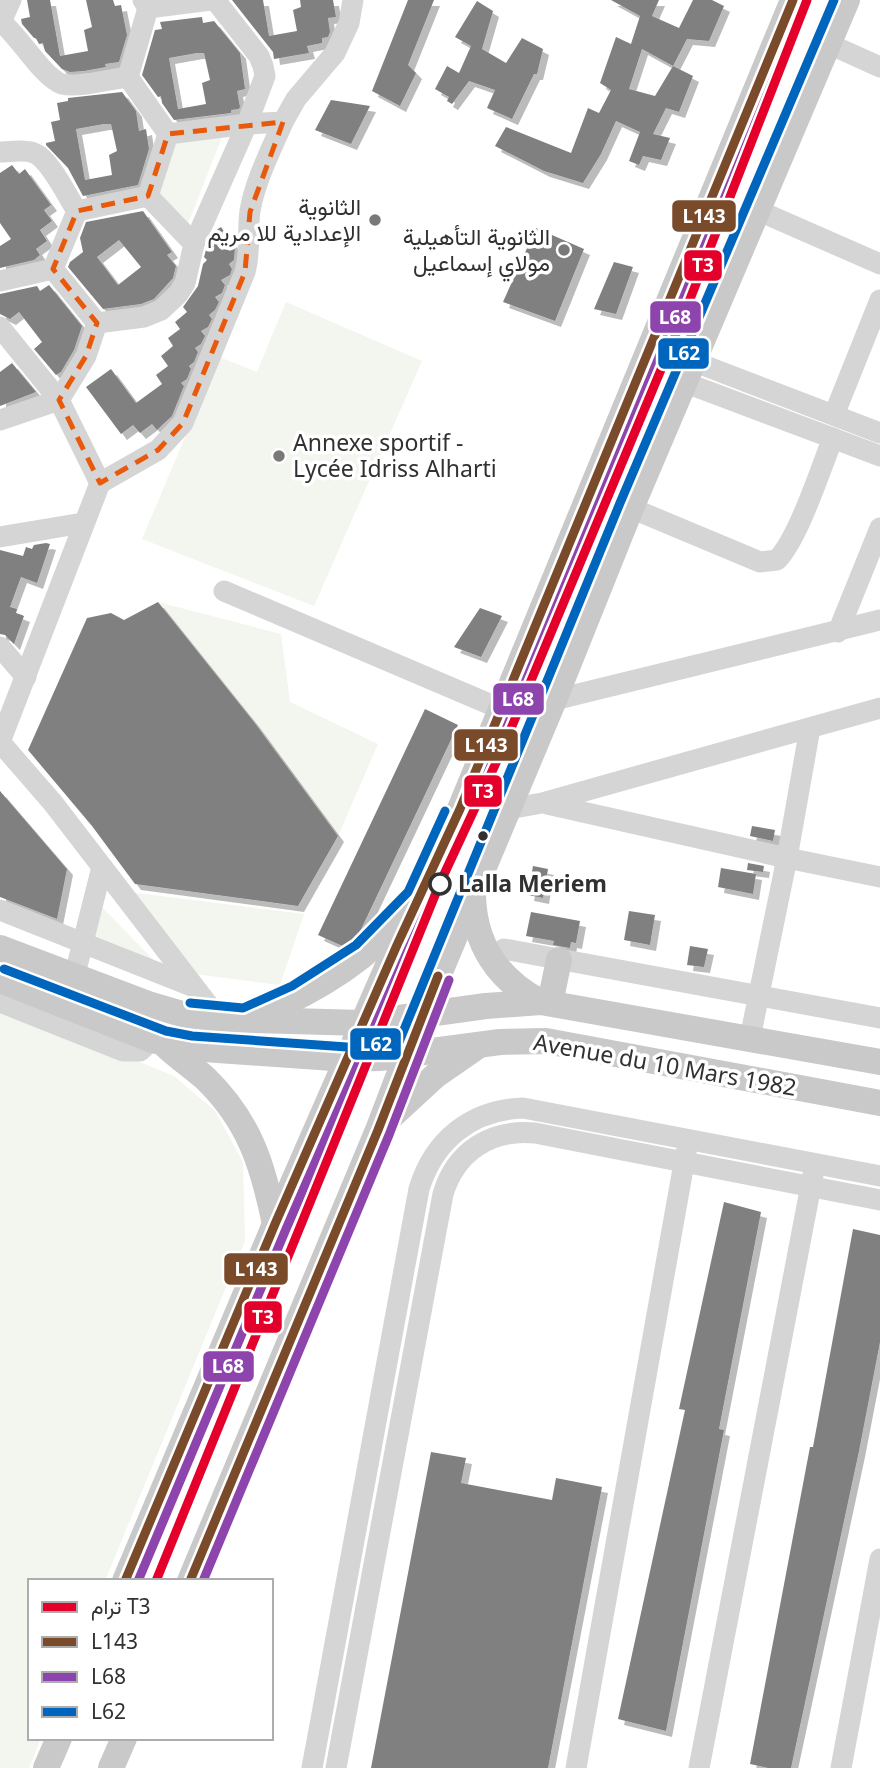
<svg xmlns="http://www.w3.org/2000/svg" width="880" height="1768" font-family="'Noto Sans',Vazirmatn,sans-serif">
<defs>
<filter id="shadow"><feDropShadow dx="6" dy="6" stdDeviation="0" flood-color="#0004"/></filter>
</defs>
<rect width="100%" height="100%" fill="#fff"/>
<!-- green -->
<g fill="#f2f6ee">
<path d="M224 132 187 226 155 188 175 136Z"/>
<path d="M286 302 422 361 314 606 142 539 219 357 257 372Z"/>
<path d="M158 602 281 634 290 702 378 744 338 836Z"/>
<path d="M129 892 304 914 280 985 195 974Z"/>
<path d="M99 904 167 974 94 944Z"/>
<path d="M0 1005 174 1076 215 1111 243 1162 245 1241 105 1581H30V1738H41L29 1768H0Z"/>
</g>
<!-- building -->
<g fill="#808080" fill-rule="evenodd" filter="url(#shadow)">
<path d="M27 0H50L60 56 88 51 84 30 92 27 86 0H113L115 6 121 5 127 35 119 62 105 64 106 67 84 71 70 72 62 69 45 51 43 43 39 44 36 38H34L22 24 21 19 30 17Z"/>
<path d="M232 0H263L269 36 297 31 293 10 301 7 300 0H333L336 17 328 18 330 32 328 37 322 38V43L307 46 309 53 274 59 273 52Z"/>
<path d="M408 0H434L408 65 416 73 400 106 372 91Z"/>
<path d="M611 0H659L652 16 679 28 693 0H712L724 6 709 41 687 39 673 66 693 76 679 112 666 108 653 134 670 138 661 160 643 156 639 165 629 161 640 132 616 121 601 154 583 183 544 171 495 146 506 127 571 153 588 108 599 113 611 90 600 83 616 37 631 44 640 16ZM642 49 673 66 655 96 629 89Z"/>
<path d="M477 1 493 11 482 49 506 63 522 38 543 49 537 74H534L512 119 487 108 495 90 469 81 452 104 447 101 449 97 435 89 447 66 459 73 471 46 455 37Z"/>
<path d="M202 17 203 23 214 21 240 53 245 89 237 91 240 107 239 109 231 110V113L174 120 162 103 161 96 158 97 142 75 155 30 162 29 160 22ZM197 53H204L210 80 202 83 206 104 178 109 169 58Z"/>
<path d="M122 92 136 111 139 131 146 129 149 149 138 185 83 196 68 168 46 145V143L55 141 51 122 60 120 57 103 68 101V98ZM104 124H111L117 151 109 155 112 175 85 180 76 129Z"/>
<path d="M331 100 370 106 351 144 315 130Z"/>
<path d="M12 165 19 174 25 169 51 205 44 210 52 221 40 230 47 241 36 249 40 255 34 260 0 268V246L11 239 0 223V173Z"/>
<path d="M143 211 172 252 167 255 176 266 173 278 154 299 141 304 103 309 68 267 70 262 83 252 80 238 86 222ZM119 240 141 267 118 285 97 257Z"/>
<path d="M221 227 235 247 234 260 229 264 232 269 230 275 221 280 225 285 222 293 215 297 219 302 215 310 209 315 212 319 208 327 201 331 205 336 201 344 195 348 198 352 194 362 189 366 191 369 187 379 181 383 184 386 172 416 157 430 152 424 140 433 133 425 121 434 86 387 111 369 136 403 162 384 156 375 168 366 161 356 173 346 168 338 180 329 175 322 187 312 183 307 198 286 203 264 207 260 204 257 206 250 214 244 210 239 213 232Z"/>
<path d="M536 228 584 249 555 321 503 302Z"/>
<path d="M614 262 633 267 616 314 594 309Z"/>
<path d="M49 285 82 326 74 350 61 372 56 375 34 349 42 342 19 312 10 319 0 314V294L37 286 40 291Z"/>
<path d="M12 363 36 392 0 406V372Z"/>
<path d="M46 543 50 544 37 583 21 577 10 607 17 609 16 613 24 616 14 644 5 635 0 634V550L23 556 26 547 32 549 34 545Z"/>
<path d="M158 602 254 722 338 836 298 906 135 884 92 826 28 750 87 618 111 613 124 620Z"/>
<path d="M480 608 502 616 481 657 454 647Z"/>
<path d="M425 709 458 725 356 940 347 948 318 935Z"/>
<path d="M0 791 67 869 57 919 0 897Z"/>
<path d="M752 826 775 830 773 841 750 836Z"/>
<path d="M748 863 764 866 763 872 747 870Z"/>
<path d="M533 866 548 869 543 898 528 895Z"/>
<path d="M721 868 756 874 753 894 718 887Z"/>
<path d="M629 911 655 915 650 945 624 940Z"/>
<path d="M531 912 580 921 576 943 571 942 570 948 553 945 554 941 526 936Z"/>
<path d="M690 946 708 949 704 967 687 965Z"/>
<path d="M724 1202 761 1212 719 1429 724 1430 666 1731 618 1719 685 1410 679 1409Z"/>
<path d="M853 1229 880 1235V1342L859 1451 791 1768H768L750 1764 810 1447H813Z"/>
<path d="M431 1452 466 1458 461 1483 552 1500 556 1478 602 1487 548 1768H371Z"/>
</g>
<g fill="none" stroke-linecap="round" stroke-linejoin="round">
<!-- minor -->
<g stroke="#d5d5d5" stroke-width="21">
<path d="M143 0 148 8 211 0"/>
<path d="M148 8 128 77 168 134 148 196 194 244"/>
<path d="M0 21C18 34 42 77 62 84 78 88 111 79 128 77"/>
<path d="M0 24 11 0"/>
<path d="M829 44 880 67"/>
<path d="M168 134 247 124 265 76 263 66 259 56 215 0"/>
<path d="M0 152C10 152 24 149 34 153 50 159 67 196 77 211L53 269"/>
<path d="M757 210 880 264"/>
<path d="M77 211 148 196"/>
<path d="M53 269 97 323"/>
<path d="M0 281 53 269"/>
<path d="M97 323 144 317 161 310 178 294 185 283 194 244 247 124 283 122 296 99 335 53 349 23 353 0"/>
<path d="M0 327 59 400 100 483"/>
<path d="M695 362 880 433"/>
<path d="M686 383 880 456"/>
<path d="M834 415 880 300"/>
<path d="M0 420 59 400 86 356 97 323"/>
<path d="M631 508 760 562 777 560C799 537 820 470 833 438"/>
<path d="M0 537 83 523"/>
<path d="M224 591 501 709"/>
<path d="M838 632 880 528"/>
<path d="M0 647 26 677"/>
<path d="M554 700 880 620"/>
<path d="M0 742 100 483 158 450 183 423 245 272C251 251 247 232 250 211 255 181 271 150 283 122"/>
<path d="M0 742 53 803 219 1019"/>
<path d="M547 804 787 858 880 877"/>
<path d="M509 809 542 803 880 708"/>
<path d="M0 910 194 987"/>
<path d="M504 949 880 1018"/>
<path d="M74 978 102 867"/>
<path d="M0 1002 123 1051H140L152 1040"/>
<path d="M750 1038 787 858 810 728"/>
<path d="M312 1768 419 1189C434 1140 471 1110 523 1108L880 1176"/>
<path d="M336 1768 443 1194C456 1151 491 1129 535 1133L880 1200"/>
<path d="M576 1768 686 1152"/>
<path d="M699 1768 813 1175"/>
<path d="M841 1768 880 1559"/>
</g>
<!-- major -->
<g stroke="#c9c9c9" stroke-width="26">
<path d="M473 895C474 944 498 980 541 1002"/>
<path d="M0 948 148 1004 182 1014 219 1019 363 1023 486 1006 541 1002 880 1062"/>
<path d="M0 980 152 1040 190 1048 347 1059 379 1058 500 1042 546 1041 880 1103"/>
<path d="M550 1003 559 960"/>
<path d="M253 1017C291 1002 329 982 362 956 377 944 390 927 404 913"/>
<path d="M164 1044C177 1057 193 1067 206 1079 250 1122 263 1166 275 1224"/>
<path d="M386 1121 436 1075 475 1048"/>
<path d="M125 1581 275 1224 397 945 460 809 793 0"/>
<path d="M190 1581 378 1130 421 1017 554 700 631 508 847 0"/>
<path d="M46 1768 59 1738"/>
<path d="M111 1768 124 1738"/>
</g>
<defs>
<g id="bus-1">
<path d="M125 1581 275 1224 397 945 460 809 793 0"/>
<path d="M190 1581 378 1130 438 976"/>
</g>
<g id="bus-2">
<path d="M138 1581 286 1229 408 950 471 814 804 5"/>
<path d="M203 1581 389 1135 449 980"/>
</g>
<g id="bus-3">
<path d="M4 969 166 1031 192 1036 347 1047 399 1042 620 503 834 0"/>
<path d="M190 1003 243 1008 292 986 356 945 408 892 445 811"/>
</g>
</defs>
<!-- bus-1 casing -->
<use href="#bus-1" stroke="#fff" stroke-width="14"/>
<!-- bus-2 casing -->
<use href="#bus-2" stroke="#fff" stroke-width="14"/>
<!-- bus-3 casing -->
<use href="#bus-3" stroke="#fff" stroke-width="14"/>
<!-- bus-1 -->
<use href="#bus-1" stroke="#7a4b2a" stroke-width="9"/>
<!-- bus-2 -->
<use href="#bus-2" stroke="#8e44ad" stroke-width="9"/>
<!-- bus-3 -->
<use href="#bus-3" stroke="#0065bd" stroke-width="9"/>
<defs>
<path id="tram-1" d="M156 1581 440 883 502 750 683 317 807 0"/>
</defs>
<!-- tram-1 casing -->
<use href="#tram-1" stroke="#fff" stroke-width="14"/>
<!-- tram-1 -->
<use href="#tram-1" stroke="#e4002b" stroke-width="9"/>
</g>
<!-- marked area -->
<path fill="none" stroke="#e8590c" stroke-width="5" stroke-dasharray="14 9" stroke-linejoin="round" d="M283 122 250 212 245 272 183 423 158 450 100 483 59 400 86 356 97 323 53 269 77 211 148 196 168 134Z"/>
<!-- markers -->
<g fill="#797979" stroke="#fff" stroke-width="2.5">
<circle cx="375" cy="220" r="7"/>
<circle cx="564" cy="250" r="7"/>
<circle cx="279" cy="456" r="7"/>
</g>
<circle fill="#313131" stroke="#fff" stroke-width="2.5" cx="483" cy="836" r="6"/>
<circle fill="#fff" stroke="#313131" stroke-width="3.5" cx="440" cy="884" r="10"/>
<g text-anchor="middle" stroke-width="7" stroke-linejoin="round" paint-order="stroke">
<!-- poi labels -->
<g font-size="23" fill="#313131" stroke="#fff" text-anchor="end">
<text x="361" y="215">الثانوية<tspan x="361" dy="26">الإعدادية للا مريم</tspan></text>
<text x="550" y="245">الثانوية التأهيلية<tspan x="550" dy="26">مولاي إسماعيل</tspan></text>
<text x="293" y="451" text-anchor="start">Annexe sportif -<tspan x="293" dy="26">Lycée Idriss Alharti</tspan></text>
</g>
<!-- stop labels -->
<g font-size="23" font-weight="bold" fill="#313131" stroke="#fff" text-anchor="start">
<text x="458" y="892">Lalla Meriem</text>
</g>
<!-- street labels -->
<g font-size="23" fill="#313131" stroke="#fff">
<text transform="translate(665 1065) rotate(10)" y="8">Avenue du 10 Mars 1982</text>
</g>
</g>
<g stroke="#fff" stroke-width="2.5">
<rect x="671" y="199" width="66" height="34" rx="7" fill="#7a4b2a"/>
<rect x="683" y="249" width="40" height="33" rx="7" fill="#e4002b"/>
<rect x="649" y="300" width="53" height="34" rx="7" fill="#8e44ad"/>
<rect x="657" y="337" width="53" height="33" rx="7" fill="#0065bd"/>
<rect x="492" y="682" width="53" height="34" rx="7" fill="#8e44ad"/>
<rect x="453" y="728" width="66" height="34" rx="7" fill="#7a4b2a"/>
<rect x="463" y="774" width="40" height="34" rx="7" fill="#e4002b"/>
<rect x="349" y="1027" width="53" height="34" rx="7" fill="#0065bd"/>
<rect x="223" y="1252" width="66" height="34" rx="7" fill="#7a4b2a"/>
<rect x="243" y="1300" width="40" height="34" rx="7" fill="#e4002b"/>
<rect x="202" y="1350" width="53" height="33" rx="7" fill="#8e44ad"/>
</g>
<g font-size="19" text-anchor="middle" font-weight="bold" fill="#fff">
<text x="704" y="223">L143</text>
<text x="703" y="272">T3</text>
<text x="675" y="324">L68</text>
<text x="684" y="360">L62</text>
<text x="518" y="706">L68</text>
<text x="486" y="752">L143</text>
<text x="483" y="798">T3</text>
<text x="376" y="1051">L62</text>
<text x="256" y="1276">L143</text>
<text x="263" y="1324">T3</text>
<text x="228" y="1373">L68</text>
</g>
<!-- legend -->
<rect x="28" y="1579" width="245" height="161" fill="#ffffff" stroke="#adadad" stroke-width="2"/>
<rect x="42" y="1602" width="35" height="10" fill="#e4002b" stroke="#adadad" stroke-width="2"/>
<text x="91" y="1614" font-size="21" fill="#313131">ترام T3</text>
<rect x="42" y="1637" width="35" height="10" fill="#7a4b2a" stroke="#adadad" stroke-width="2"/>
<text x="91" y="1649" font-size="21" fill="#313131">L143</text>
<rect x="42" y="1672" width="35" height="10" fill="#8e44ad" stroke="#adadad" stroke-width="2"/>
<text x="91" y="1684" font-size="21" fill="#313131">L68</text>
<rect x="42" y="1707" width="35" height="10" fill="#0065bd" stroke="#adadad" stroke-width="2"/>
<text x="91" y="1719" font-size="21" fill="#313131">L62</text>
</svg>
